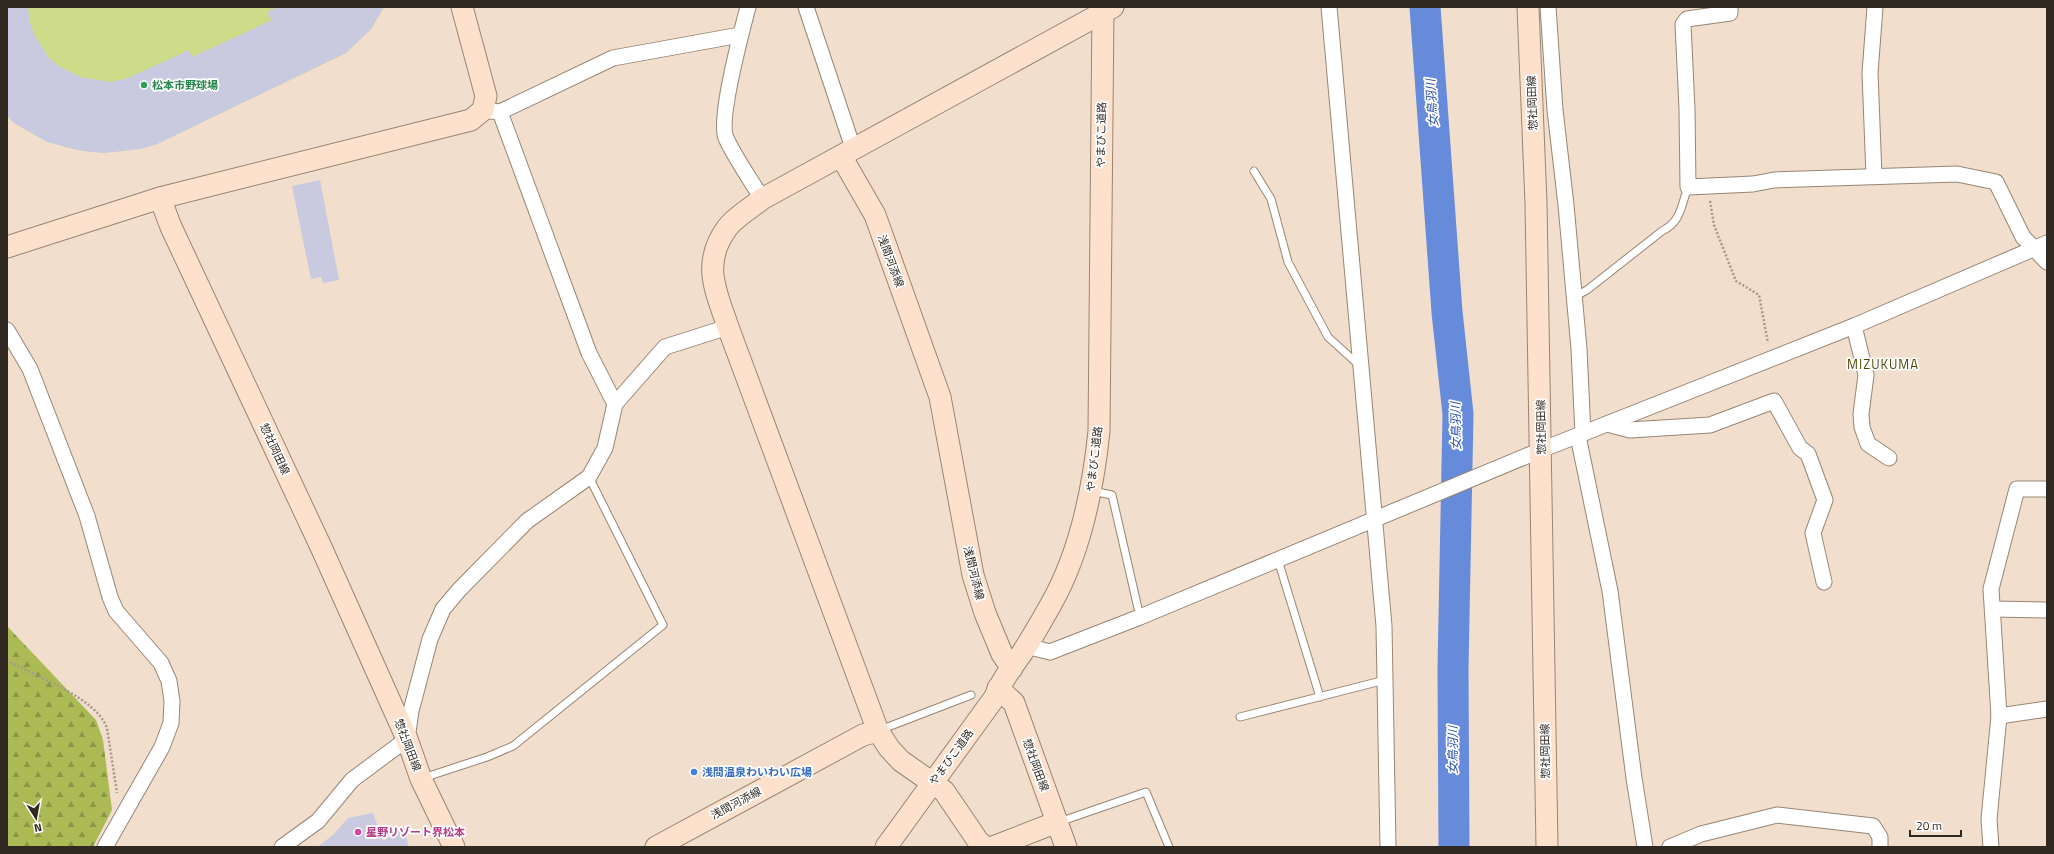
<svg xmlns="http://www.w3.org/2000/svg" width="2054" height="854" font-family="'Titillium Web','Noto Sans JP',sans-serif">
<defs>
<pattern id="forest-firs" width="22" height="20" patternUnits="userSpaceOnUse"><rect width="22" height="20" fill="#acba55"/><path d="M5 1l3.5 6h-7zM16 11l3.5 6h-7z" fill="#8c9746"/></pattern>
</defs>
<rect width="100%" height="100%" fill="#f1decc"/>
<!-- green -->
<path fill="#cedb89" d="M7 7H384L371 29 346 53 157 144C114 156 72 156 32 133 23 128 15 124 7 116Z"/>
<!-- forest -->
<path fill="url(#forest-firs)" d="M7 626 96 720 103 740 112 810 93 847H7Z"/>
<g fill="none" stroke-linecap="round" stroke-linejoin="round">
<!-- river -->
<path stroke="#668bdb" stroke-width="31" d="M1425 7 1447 312 1458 414 1453 669 1454 847"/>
</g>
<!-- building -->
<g fill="#c9c9e0">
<path d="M7 7H28L30 23 35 36 48 57 57 65 80 77 111 82 128 78 189 50 192 57 272 20 267 12 278 7H384L371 29 346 53 157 144 141 149 104 153 82 151 47 142 14 123 7 116Z"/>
<path d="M320 180 339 280 323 283 321 277 311 279 292 186Z"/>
<path d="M373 813 383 841 404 829 409 847H317L333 835 348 818Z"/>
</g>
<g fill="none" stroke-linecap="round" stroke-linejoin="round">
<defs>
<g id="lane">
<path d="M1254 171 1271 199 1288 262 1328 337 1360 366"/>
<path d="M1574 297 1587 290 1662 231C1681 222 1681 206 1688 187"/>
<path d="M1092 491 1112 495 1140 617"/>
<path d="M1278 560 1320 697"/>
<path d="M1240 717 1385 680"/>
<path d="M880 730 971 695"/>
<path d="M423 778 487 757 513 746 663 625 589 477"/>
<path d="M1059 822 1146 792 1169 847"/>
</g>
<g id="street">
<path d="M748 7C742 30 718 119 726 138 735 158 751 180 762 199"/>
<path d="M806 7 853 148"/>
<path d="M1329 7 1384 626 1388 847"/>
<path d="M1548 7 1555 110 1566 205 1579 349 1583 434"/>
<path d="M1730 7V13L1687 19 1683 24 1687 109 1688 187 1753 184 1774 180 1957 174 1996 182 2023 237 2047 262"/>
<path d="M490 111 500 112 613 58 740 35"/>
<path d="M500 112 589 353 615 404"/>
<path d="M1874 176 1870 73 1875 7"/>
<path d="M1854 326 1866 375 1861 414 1862 427 1868 444 1889 458"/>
<path d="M7 330 30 369 87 516 110 597 116 611 161 663 169 681 172 701 171 723 162 747 105 847"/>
<path d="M1607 424 1630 430 1710 425 1774 401 1800 448 1808 454 1825 500 1813 533 1824 582"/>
<path d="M1578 436 1610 591 1634 778 1645 847"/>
<path d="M1993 609 2047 610"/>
<path d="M1026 646 1050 652 1140 617 1541 450 1854 326 2047 243"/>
<path d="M1999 716 2047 709"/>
<path d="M282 847 318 821 352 780 407 739 411 711 430 639 443 609 459 590 527 521 589 477 605 448 615 404 665 347 728 327"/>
<path d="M1670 847 1701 834 1777 815 1873 826 1880 837V847"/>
<path d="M1991 847 1989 819 1999 716 1991 589 2017 489H2047"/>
</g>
<g id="secondary">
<path d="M1528 7 1536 203 1547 847"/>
<path d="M841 156 875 215 940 397 973 575 985 613 1002 654 1012 668"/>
<path d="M160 198 471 120 483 110 486 96 462 7"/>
<path d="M7 247 160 198 171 227 321 547 407 739 421 779 454 847"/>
<path d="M998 688 1014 703 1066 847"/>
<path d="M656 847 863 735 878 731"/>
<path d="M886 847 995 697C1001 681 1012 667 1022 653 1032 638 1041 622 1050 606 1080 554 1093 490 1099 431L1103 7"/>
<path d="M985 847 978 841 944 791 901 761 889 748 878 731 728 327C716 291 701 264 727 228 735 217 751 208 762 199L1113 7"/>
<path d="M993 847 1057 822"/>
</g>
</defs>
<!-- lane casing -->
<use href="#lane" stroke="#978675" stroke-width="9"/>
<!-- street casing -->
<use href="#street" stroke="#978675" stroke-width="17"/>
<!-- secondary casing -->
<use href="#secondary" stroke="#978675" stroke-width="23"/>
<!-- path -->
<g stroke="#a7998b" stroke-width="2.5" stroke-dasharray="2 2" stroke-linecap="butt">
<path d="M1710 201 1714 225 1736 281 1759 295 1768 343"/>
<path d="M7 660C35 677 96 697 107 728L117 793"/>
</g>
<!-- lane -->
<use href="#lane" stroke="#fff" stroke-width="7"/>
<!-- street -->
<use href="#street" stroke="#fff" stroke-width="15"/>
<!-- secondary -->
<use href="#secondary" stroke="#fde1cc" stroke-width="21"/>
</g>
<!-- markers -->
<circle fill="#2e9e5b" stroke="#fff" stroke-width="1.5" cx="144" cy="85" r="4"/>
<circle fill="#3f7fe0" stroke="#fff" stroke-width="1.5" cx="694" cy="772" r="4"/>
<circle fill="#d1479c" stroke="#fff" stroke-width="1.5" cx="358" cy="832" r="4"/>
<g text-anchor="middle" stroke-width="3.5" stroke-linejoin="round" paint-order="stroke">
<!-- leisure labels -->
<g font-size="11" font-weight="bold" fill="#27864d" stroke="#fff" text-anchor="start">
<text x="152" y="89">松本市野球場</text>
</g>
<!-- street labels -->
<g font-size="11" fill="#302922" stroke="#fff">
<text transform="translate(1532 103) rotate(-92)" y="4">惣社岡田線</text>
<text transform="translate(1101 135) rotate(-89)" y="4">やまびこ道路</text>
<text transform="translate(891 261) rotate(70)" y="4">浅間河添線</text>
<text transform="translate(1541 427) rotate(-91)" y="4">惣社岡田線</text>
<text transform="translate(275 449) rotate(65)" y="4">惣社岡田線</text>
<text transform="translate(1094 459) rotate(-83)" y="4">やまびこ道路</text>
<text transform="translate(974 573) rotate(76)" y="4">浅間河添線</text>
<text transform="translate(408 745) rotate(69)" y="4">惣社岡田線</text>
<text transform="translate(1545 751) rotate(-91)" y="4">惣社岡田線</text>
<text transform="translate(951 757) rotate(-54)" y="4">やまびこ道路</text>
<text transform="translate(1036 765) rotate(70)" y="4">惣社岡田線</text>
<text transform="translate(736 803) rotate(-28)" y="4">浅間河添線</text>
</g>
<!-- shop labels -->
<g font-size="11" font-weight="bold" fill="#366cbe" stroke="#fff" text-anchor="start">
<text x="702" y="776">浅間温泉わいわい広場</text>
</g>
<!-- hotel labels -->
<g font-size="11" font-weight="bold" fill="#b23c85" stroke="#fff" text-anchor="start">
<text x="366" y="836">星野リゾート界松本</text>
</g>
<!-- water labels -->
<g font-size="12" font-style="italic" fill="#284fad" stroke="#fff">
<text transform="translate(1432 103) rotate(-94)" y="4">女鳥羽川</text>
<text transform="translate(1456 426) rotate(-91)" y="4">女鳥羽川</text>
<text transform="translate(1453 750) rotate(-90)" y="4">女鳥羽川</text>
</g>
<!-- quarter labels -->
<g font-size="13" letter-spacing="1" fill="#4f4a09" stroke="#fff">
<text x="1883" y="369">MIZUKUMA</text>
</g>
</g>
<!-- border -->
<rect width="2054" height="854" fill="none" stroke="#302922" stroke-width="16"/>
<!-- north arrow -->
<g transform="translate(36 818) rotate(169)" stroke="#ffffff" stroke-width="3" paint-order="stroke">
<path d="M0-3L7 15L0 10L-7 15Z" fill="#302922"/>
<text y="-6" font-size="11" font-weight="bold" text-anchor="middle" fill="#302922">N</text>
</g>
<!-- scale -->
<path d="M1910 830v6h51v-6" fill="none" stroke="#302922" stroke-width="2"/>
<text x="1916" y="830" font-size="12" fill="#302922" stroke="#ffffff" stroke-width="3" paint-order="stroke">20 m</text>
</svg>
